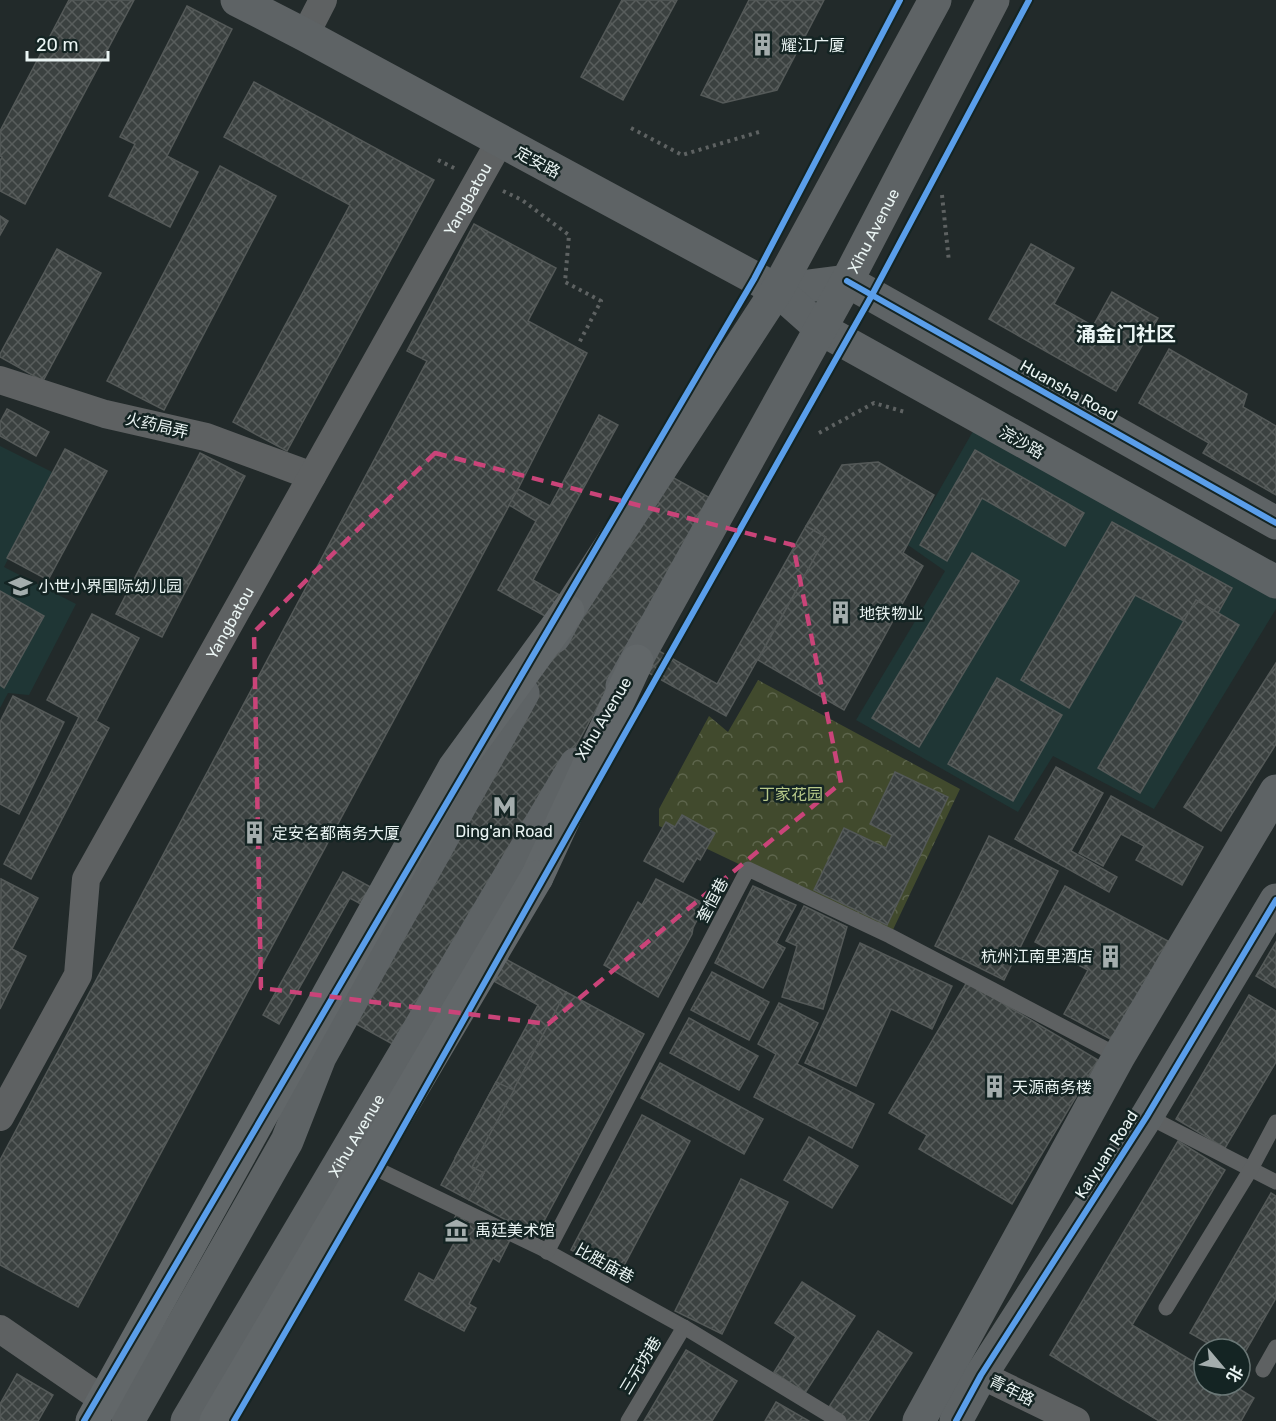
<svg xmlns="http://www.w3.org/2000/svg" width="1276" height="1421" font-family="Rubik,'Noto Sans SC',sans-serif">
<defs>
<pattern id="park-crowns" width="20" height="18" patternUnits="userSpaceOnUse" patternTransform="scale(1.5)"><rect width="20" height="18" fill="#414a2d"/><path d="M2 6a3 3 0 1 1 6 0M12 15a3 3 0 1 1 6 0" fill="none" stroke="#5d654c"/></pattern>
<pattern id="building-cross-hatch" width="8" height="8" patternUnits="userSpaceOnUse" patternTransform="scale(1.5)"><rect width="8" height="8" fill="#3b4140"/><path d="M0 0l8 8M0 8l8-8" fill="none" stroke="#585d5c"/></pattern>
</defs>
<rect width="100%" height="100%" fill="#222a2a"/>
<!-- built -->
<g fill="#1f3635">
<path d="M980 419 1276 582V609L1154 809 1053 756 1018 812 856 720 945 571 908 545Z"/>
<path d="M0 446 52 472 4 567 76 604 29 695 8 693 0 708Z"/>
</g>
<!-- park -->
<path fill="url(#park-crowns)" d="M758 680 960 789 890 936 659 826V809L709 716 728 732Z"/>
<!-- building -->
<g fill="url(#building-cross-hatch)" stroke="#545958" stroke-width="1.5">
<path d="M69 0H134L25 204 0 191V161L2 157 0 156V131Z"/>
<path d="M622 0H677L623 100 581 77Z"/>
<path d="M749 0H824L777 90 723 103 701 95Z"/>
<path d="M187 6 232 29 167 156 198 172 170 227 109 196 135 144 120 137Z"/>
<path d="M254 82 434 180 287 451 233 422 350 205 224 137Z"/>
<path d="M220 166 276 196 164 410 107 381Z"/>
<path d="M0 216 8 221 0 235Z"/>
<path d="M474 224 556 268 528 321 587 353 518 489 78 1307 0 1265V1160L427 361 407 351Z"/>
<path d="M1031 244 1074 268 1054 304 1093 326 1112 292 1158 318 1116 391 989 319Z"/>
<path d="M57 249 101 273 43 381 0 357V354Z"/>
<path d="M1169 349 1247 394 1243 407 1276 426V495L1203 453 1209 443 1139 403Z"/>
<path d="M7 409 49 432 36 456 0 436V422Z"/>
<path d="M599 415 618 425 533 580 577 605 654 467 712 499 636 638 717 684 806 526 826 537 726 716 624 659 469 939 566 992 472 1167 455 1158 538 1005 457 961 407 1052 347 1019 399 925 350 898 279 1024 263 1015 343 872 409 908 565 627 498 590 536 521 509 505 518 489 550 506Z"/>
<path d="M65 449 107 471 48 580 7 558Z"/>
<path d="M975 450 1084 513 1065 546 982 498 947 561 920 545Z"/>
<path d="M200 453 245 476 162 637 116 614Z"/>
<path d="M878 462 934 495 903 553 923 566 844 710 758 660 826 537 806 526 842 465Z"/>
<path d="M1112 522 1232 588 1218 613 1196 600 1184 621 1135 595 1069 708 1021 680Z"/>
<path d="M972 553 1019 581 919 747 872 718Z"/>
<path d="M0 591 44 616 4 688 0 685Z"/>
<path d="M1196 600 1239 625 1140 793 1098 768Z"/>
<path d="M92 614 139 638 96 721 109 728 31 879 4 864 79 717 47 700Z"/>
<path d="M1276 663V744L1221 831 1184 807Z"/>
<path d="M997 678 1062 715 1013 801 948 764Z"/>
<path d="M13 696 64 722 19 814 0 804V722Z"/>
<path d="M1056 767 1103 793 1071 851 1117 877 1109 892 1015 839Z"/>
<path d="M895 772 948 797 887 925 814 890 844 828 886 848 892 835 870 824Z"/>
<path d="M1111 796 1203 847 1182 885 1136 860 1144 846 1121 834 1103 866 1079 853Z"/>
<path d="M682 815 715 833 700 860 697 858 683 882 644 861 666 822 675 827Z"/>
<path d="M989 836 1058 871 1004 980 935 946Z"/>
<path d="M1 879 38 898 12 949 26 956 0 1009Z"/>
<path d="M656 879 705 904 693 928 692 934 658 997 604 965 638 902 642 905Z"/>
<path d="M753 886 796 905 776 943 785 948 763 988 715 963Z"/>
<path d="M1065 886 1168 941 1114 1041 1064 1014 1088 970 1035 942Z"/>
<path d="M804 906 847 927 823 1009 782 997 797 946 786 941Z"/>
<path d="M1276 942V988L1256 976Z"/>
<path d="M860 943 952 986 932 1029 891 1009 856 1086 805 1063Z"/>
<path d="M712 972 769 1002 749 1040 691 1010Z"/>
<path d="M967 982 1098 1060 1012 1204 919 1149 927 1135 889 1113Z"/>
<path d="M566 992 644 1034 536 1236 469 1200 484 1173 472 1167Z"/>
<path d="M1249 995 1276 1011V1062L1225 1148 1176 1119Z"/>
<path d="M779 1003 818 1023 797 1064 874 1104 852 1148 754 1097 776 1054 758 1044Z"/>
<path d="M689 1018 758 1056 739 1090 670 1053Z"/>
<path d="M660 1063 763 1119 744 1154 641 1098Z"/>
<path d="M496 1082 514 1090 472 1167 484 1173 469 1200 441 1185Z"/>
<path d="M642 1115 690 1141 619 1275 571 1250Z"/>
<path d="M809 1137 858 1166 832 1208 784 1180Z"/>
<path d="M1178 1141 1225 1170 1132 1325 1204 1368V1385H1233L1254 1398 1241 1421H1159L1050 1355Z"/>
<path d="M741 1179 788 1202 722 1334 675 1311Z"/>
<path d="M1271 1193 1276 1196V1298L1240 1361V1349H1218L1190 1333Z"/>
<path d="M457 1213 510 1240 499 1262 493 1258 469 1304 476 1308 464 1331 405 1300 419 1273 434 1281 455 1241 446 1236Z"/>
<path d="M802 1282 855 1316 805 1393 774 1372 796 1337 775 1323Z"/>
<path d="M878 1331 912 1353 868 1421H844L827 1410Z"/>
<path d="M686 1350 737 1381 712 1421H644Z"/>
<path d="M17 1374 53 1395 38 1421H0V1404Z"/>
<path d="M776 1402 809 1421H765Z"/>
</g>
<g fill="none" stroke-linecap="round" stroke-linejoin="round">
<!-- path -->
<g stroke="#5e6262" stroke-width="4" stroke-dasharray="3 4.5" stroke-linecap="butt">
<path d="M631 128 682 155 759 132"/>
<path d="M438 160 456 169"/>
<path d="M503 191 522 200 569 235 565 282 601 301 579 343"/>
<path d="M942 195 949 262"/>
<path d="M819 433 874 403 905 412"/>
</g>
<!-- lane -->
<g stroke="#5e6162" stroke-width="15">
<path d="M1147 1116 1276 1182"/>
<path d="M363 1165 379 1170 541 1248 684 1327 839 1421"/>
<path d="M547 1252 748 869 890 936 1119 1056"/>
<path d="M1166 1308 1251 1169 1276 1122"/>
<path d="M1263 1370 1276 1347"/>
<path d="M628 1421 684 1327"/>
</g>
<!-- street -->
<g stroke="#5e6162" stroke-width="28">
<path d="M305 35 323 0"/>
<path d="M0 380 105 414 206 437 312 476"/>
<path id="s1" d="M0 1117 78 975 86 879 500 141"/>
<path d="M0 1329 99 1397"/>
<path d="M981 1375 1076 1421"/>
</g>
<!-- secondary -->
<g stroke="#5e6365" stroke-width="33">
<path d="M237 0 305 35 777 290 847 281"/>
<path d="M847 281 1276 523"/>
<path d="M777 290 821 329 1276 582"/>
<path d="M554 637 568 611 777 290 935 0"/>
<path id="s2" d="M622 686 847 281 993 0"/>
<path d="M128 1421 287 1141 320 1057 523 693"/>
<path id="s3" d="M187 1421 576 764"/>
<path d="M919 1421 1119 1056 1276 791"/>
<path d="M956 1421 981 1375 1147 1116 1276 900"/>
</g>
<!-- highway -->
<g stroke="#626769" stroke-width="33">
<path d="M537 877 637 661"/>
<path d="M92 1421 454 768 568 611"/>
</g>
<!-- highway-bridge -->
<path stroke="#626769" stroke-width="33" d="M216 1421 537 877"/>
<defs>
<g id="cycleway">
<path d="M847 281 1276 523"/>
<path d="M84 1421 754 279 900 0"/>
<path d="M234 1421 379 1170 872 295 1029 0"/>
<path d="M956 1421 981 1375 1147 1116 1276 900"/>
</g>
</defs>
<!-- cycleway casing -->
<use href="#cycleway" stroke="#142423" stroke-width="10"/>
<!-- cycleway -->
<use href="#cycleway" stroke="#5a9eea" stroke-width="6"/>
</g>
<!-- marked area -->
<path fill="none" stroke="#ca4479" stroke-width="4.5" stroke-dasharray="12 8" stroke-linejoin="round" d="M435 453 793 545 841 783 548 1024 261 988 254 632Z"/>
<!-- icons -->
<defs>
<symbol id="building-bare" viewBox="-9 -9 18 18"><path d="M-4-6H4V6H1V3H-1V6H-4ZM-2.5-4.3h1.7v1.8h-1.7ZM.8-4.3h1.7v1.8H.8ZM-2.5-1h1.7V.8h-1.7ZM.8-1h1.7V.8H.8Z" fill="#a4adad" stroke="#142423" stroke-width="2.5" paint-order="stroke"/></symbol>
<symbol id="school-bare" viewBox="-9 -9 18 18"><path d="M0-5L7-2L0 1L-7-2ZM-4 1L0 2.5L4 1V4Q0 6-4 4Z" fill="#a4adad" stroke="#142423" stroke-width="2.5" paint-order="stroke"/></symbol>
<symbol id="metro-bare" viewBox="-9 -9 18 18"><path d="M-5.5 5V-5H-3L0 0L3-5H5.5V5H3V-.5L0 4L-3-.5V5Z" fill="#a4adad" stroke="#142423" stroke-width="2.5" paint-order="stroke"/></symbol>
<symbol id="museum-bare" viewBox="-9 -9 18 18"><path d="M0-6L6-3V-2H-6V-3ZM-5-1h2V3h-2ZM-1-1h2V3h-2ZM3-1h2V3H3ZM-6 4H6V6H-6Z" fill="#a4adad" stroke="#142423" stroke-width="2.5" paint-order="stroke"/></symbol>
</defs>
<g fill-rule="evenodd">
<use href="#building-bare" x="746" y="28" width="33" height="33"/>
<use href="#school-bare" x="4" y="570" width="33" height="33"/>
<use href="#building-bare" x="824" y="596" width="33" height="33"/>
<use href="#metro-bare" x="488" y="790" width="33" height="33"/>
<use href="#building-bare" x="238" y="816" width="33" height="33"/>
<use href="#building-bare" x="1094" y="940" width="33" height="33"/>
<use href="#building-bare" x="978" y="1070" width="33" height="33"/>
<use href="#museum-bare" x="440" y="1214" width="33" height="33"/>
</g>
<g text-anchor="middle" stroke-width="5" stroke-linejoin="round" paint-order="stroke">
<!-- poi labels -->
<g font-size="16" fill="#eaf4f3" stroke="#142423" text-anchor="start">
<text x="781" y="51">耀江广厦</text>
<text x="38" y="592">小世小界国际幼儿园</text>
<text x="859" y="619">地铁物业</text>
<text x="504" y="837" text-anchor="middle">Ding'an Road</text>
<text x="272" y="839">定安名都商务大厦</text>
<text x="1093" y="962" text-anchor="end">杭州江南里酒店</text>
<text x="1012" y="1093">天源商务楼</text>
<text x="475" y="1236">禹廷美术馆</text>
</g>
<!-- street labels -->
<g font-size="16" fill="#eaf4f3" stroke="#142423">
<text transform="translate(538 162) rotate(28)" y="6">定安路</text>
<text dy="6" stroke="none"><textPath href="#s1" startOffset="1038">Yangbatou</textPath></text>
<text dy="6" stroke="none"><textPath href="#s2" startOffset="520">Xihu Avenue</textPath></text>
<text transform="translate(1069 390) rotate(29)" y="6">Huansha Road</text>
<text transform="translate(157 425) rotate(13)" y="6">火药局弄</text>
<text transform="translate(1022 442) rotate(29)" y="6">浣沙路</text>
<text dy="6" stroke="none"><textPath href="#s1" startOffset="552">Yangbatou</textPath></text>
<text transform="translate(603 718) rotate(-59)" y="6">Xihu Avenue</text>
<text transform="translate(712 900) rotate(-62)" y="6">奎恒巷</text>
<text dy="6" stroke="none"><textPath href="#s3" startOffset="332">Xihu Avenue</textPath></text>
<text transform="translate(1106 1154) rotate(-57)" y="6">Kaiyuan Road</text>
<text transform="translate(605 1263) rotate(29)" y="6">比胜庙巷</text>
<text transform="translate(640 1365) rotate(-59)" y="6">三元坊巷</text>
<text transform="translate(1012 1390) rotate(26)" y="6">青年路</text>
</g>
<!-- park labels -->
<g font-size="16" fill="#b7c989" stroke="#142423">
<text x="791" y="800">丁家花园</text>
</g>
<!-- quarter labels -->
<g font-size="20" font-weight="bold" fill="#eaf4f3" stroke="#142423">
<text x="1126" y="341">涌金门社区</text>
</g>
</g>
<!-- north arrow -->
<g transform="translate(1222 1367) rotate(119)"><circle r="28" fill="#142423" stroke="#6a7776" stroke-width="1.5"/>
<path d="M0-4.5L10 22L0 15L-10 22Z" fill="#a4adad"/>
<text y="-9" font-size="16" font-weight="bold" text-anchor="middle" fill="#eaf4f3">北</text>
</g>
<!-- scale -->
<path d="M27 51v9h81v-9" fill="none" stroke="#eaf4f3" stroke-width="3"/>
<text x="36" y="51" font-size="18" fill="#eaf4f3" stroke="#142423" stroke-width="4.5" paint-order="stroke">20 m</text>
</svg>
